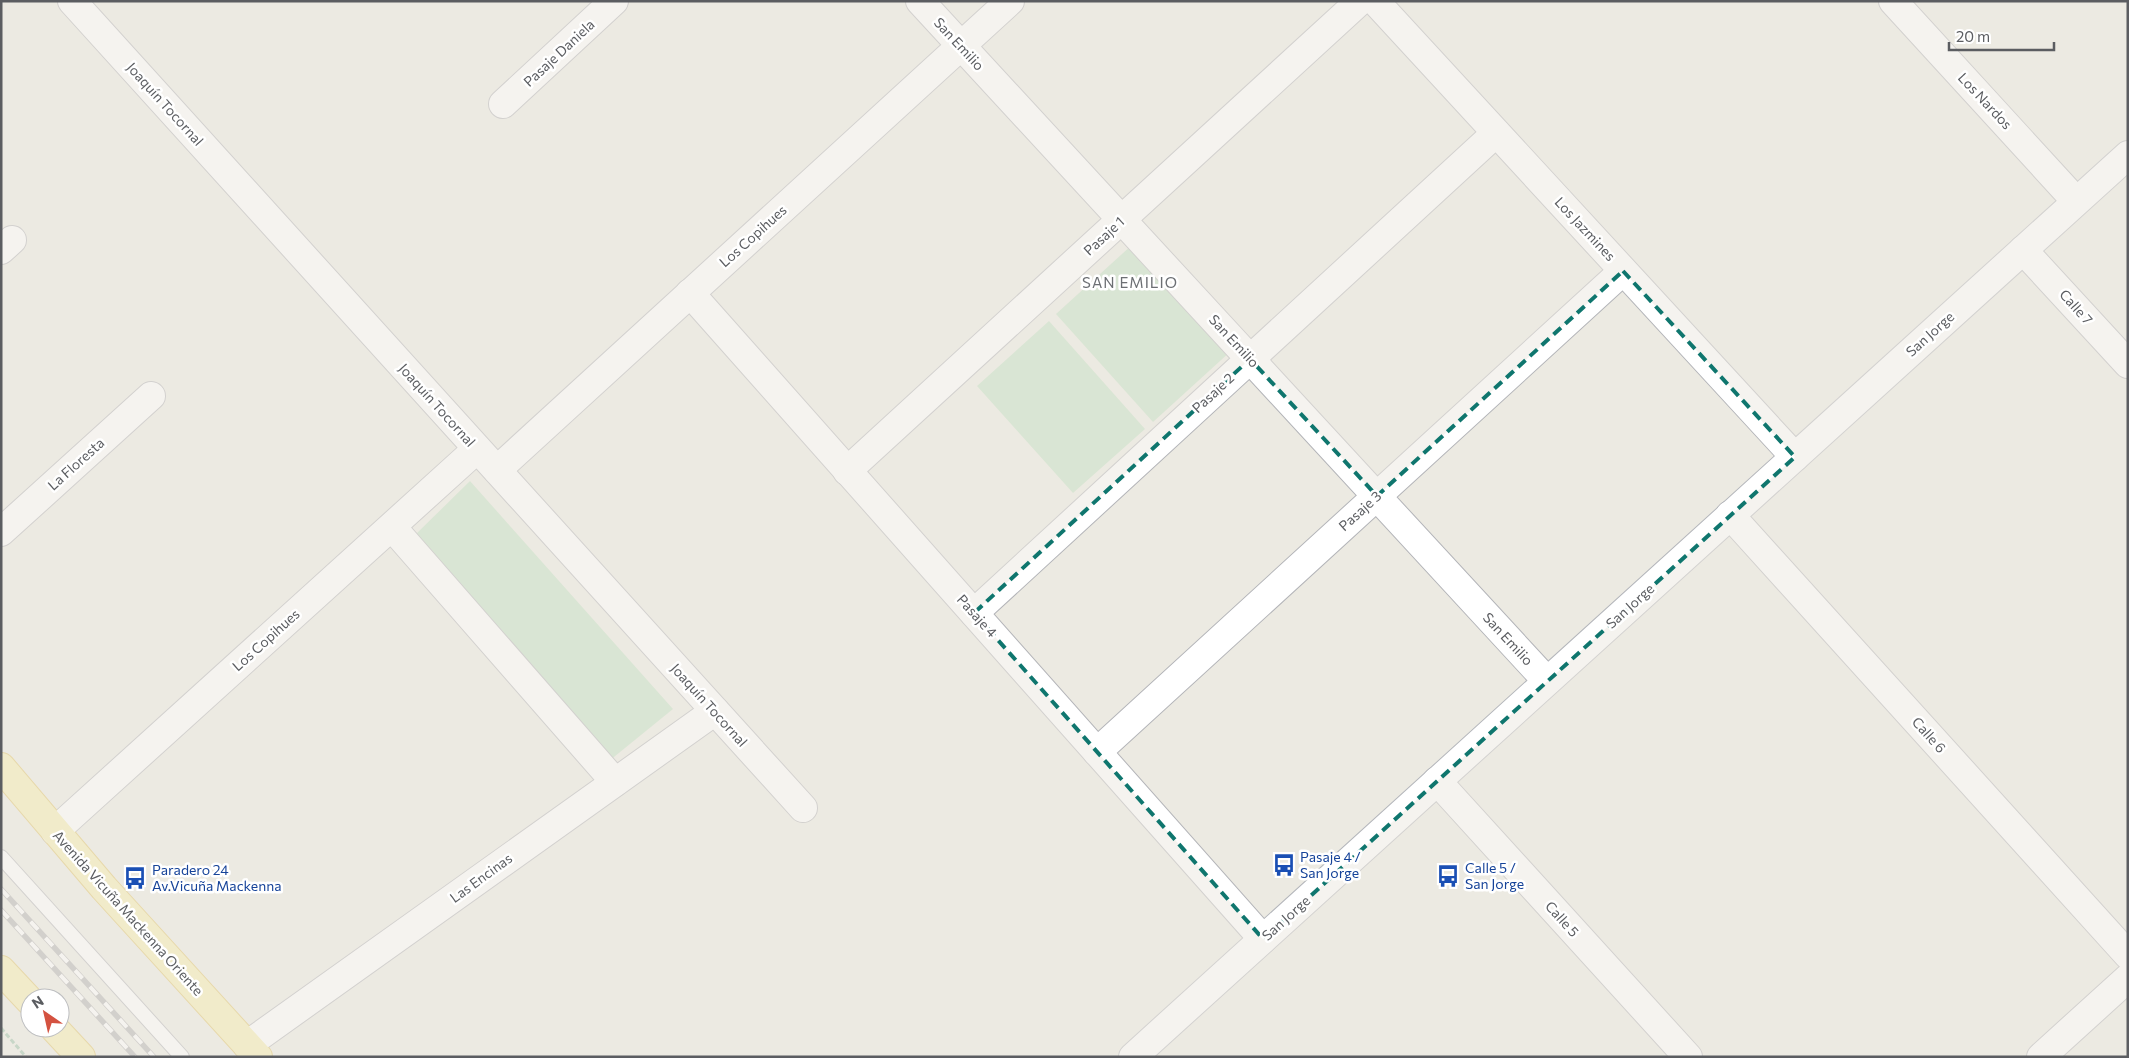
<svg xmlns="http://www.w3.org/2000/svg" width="2129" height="1058" font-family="Commissioner,sans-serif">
<rect width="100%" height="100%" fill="#eceae2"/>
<!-- green -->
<g fill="#c1e1c3">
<path d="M1133 244 1231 351 1153 422 1056 314Z"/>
<path d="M1049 321 1145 429 1073 493 977 386Z"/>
<path d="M470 481 673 709 609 761 414 536Z"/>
</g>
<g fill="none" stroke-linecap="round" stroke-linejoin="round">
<defs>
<path id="lane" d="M1 857 182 1057"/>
<g id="street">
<path d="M72 1 803 808"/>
<path d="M920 1 1547 681"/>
<path d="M1375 1 1795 457"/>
<path d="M1893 1 2076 201"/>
<path d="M503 104 614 1"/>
<path d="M1 250 12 240"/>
<path d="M2023 250 2128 364"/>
<path d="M690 293 1263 939"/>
<path d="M497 470 1010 1"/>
<path d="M847 471 1360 1"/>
<path d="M1730 515 2128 955"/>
<path d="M392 527 615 782"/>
<path d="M1 532 151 396"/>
<path d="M974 613 1496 133"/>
<path d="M1097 752 1623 271"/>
<path d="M1437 781 1688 1057"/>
<path d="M55 831 477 449"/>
<path d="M247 1045 715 711"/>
<path d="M2041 1057 2128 978"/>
</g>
<path id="secondary" d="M1133 1057 2128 155"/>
<g id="primary">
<path d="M1 767 104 888 258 1057"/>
<path d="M1 970 30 1001"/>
<path d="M54 1028 81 1057"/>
</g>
</defs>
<!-- lane casing -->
<use href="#lane" stroke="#b3b4b8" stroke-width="16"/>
<!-- street casing -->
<use href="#street" stroke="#b3b4b8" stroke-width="30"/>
<!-- secondary casing -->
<use href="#secondary" stroke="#b4b6bb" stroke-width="30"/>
<!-- primary casing -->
<use href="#primary" stroke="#e0c467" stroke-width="30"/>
<!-- path -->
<path stroke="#9cc1a8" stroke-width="3" stroke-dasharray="5 2.5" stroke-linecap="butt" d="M1 1028 26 1057"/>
<!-- lane -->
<use href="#lane" stroke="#fff" stroke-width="14"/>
<!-- street -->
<use href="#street" stroke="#fff" stroke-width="28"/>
<!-- secondary -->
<use href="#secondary" stroke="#fff" stroke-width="28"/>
<!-- primary -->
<use href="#primary" stroke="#f5edae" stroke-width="28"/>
<defs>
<g id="rail">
<path d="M1 889 154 1057"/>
<path d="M1 910 135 1057"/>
</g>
</defs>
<!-- rail casing -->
<use href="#rail" stroke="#b1b1b2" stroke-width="5.5"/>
<!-- rail -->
<use href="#rail" stroke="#fff" stroke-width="4" stroke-dasharray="11" stroke-linecap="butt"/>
</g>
<!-- marked area -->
<path d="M0 0H2129V1058H0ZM1623 271 1795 457 1263 939 974 613 1250 359 1377 496Z" fill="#eceae2" fill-opacity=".55" fill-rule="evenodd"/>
<path fill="none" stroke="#0f766e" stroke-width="4" stroke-dasharray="10 6" stroke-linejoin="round" d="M1623 271 1795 457 1263 939 974 613 1250 359 1377 496Z"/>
<!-- icons -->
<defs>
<symbol id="bus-bare" viewBox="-9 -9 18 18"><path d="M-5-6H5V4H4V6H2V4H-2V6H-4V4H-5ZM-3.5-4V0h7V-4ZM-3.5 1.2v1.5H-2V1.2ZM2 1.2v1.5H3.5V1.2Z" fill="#1a4fb4" stroke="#fff" stroke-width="2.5" paint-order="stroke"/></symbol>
</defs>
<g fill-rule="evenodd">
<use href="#bus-bare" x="1268" y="849" width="32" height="32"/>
<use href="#bus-bare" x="1432" y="860" width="32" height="32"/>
<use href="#bus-bare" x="119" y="862" width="32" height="32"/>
</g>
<g text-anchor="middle" stroke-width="5" stroke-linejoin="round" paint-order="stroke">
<!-- street labels -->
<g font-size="14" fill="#5b5d61" stroke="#fff">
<text transform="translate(959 44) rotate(47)" y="5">San Emilio</text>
<text transform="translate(559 53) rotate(-43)" y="5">Pasaje Daniela</text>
<text transform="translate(1985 101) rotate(47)" y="5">Los Nardos</text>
<text transform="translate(165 104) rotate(48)" y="5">Joaquín Tocornal</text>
<text transform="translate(1585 229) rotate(47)" y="5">Los Jazmines</text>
<text transform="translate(753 236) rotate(-42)" y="5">Los Copihues</text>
<text transform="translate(1104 236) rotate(-43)" y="5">Pasaje 1</text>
<text transform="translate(2076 307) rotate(48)" y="5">Calle 7</text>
<text transform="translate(1930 334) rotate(-42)" y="5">San Jorge</text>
<text transform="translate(1234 341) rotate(47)" y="5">San Emilio</text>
<text transform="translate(1213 393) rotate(-43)" y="5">Pasaje 2</text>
<text transform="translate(437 405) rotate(48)" y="5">Joaquín Tocornal</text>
<text transform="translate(76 464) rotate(-42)" y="5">La Floresta</text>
<text transform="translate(1360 511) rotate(-42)" y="5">Pasaje 3</text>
<text transform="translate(1630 606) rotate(-42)" y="5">San Jorge</text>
<text transform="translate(977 616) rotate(48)" y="5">Pasaje 4</text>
<text transform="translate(1508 639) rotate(47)" y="5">San Emilio</text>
<text transform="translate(266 640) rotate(-42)" y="5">Los Copihues</text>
<text transform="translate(709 705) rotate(48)" y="5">Joaquín Tocornal</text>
<text transform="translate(1929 735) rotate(48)" y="5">Calle 6</text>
<text transform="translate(481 878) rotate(-36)" y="5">Las Encinas</text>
<text transform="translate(128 913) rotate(48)" y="5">Avenida Vicuña Mackenna Oriente</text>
<text transform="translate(1286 918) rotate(-42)" y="5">San Jorge</text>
<text transform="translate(1562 919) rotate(48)" y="5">Calle 5</text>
</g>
<!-- transit labels -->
<g font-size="14" fill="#164399" stroke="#fff" text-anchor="start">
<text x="1300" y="862">Pasaje 4 /<tspan x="1300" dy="16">San Jorge</tspan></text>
<text x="1465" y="873">Calle 5 /<tspan x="1465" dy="16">San Jorge</tspan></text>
<text x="152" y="875">Paradero 24<tspan x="152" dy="16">Av.Vicuña Mackenna</tspan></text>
</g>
<!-- neighbourhood labels -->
<g font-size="15" letter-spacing="1" fill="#6c6f73" stroke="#fff">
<text x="1130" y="288">SAN EMILIO</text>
</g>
</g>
<!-- border -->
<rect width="2129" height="1058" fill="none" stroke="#5b5d61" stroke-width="5"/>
<!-- north arrow -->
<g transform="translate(45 1013) rotate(326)"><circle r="24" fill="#ffffff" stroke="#bdbec0"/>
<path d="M0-4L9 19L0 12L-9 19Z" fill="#d45240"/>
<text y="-8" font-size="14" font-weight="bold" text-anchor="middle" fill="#5b5d61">N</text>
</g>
<!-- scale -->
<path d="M1949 42v8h105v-8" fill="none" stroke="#5b5d61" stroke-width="2.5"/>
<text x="1956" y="42" font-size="15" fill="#5b5d61" stroke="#ffffff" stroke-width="4" paint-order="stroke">20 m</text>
</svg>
